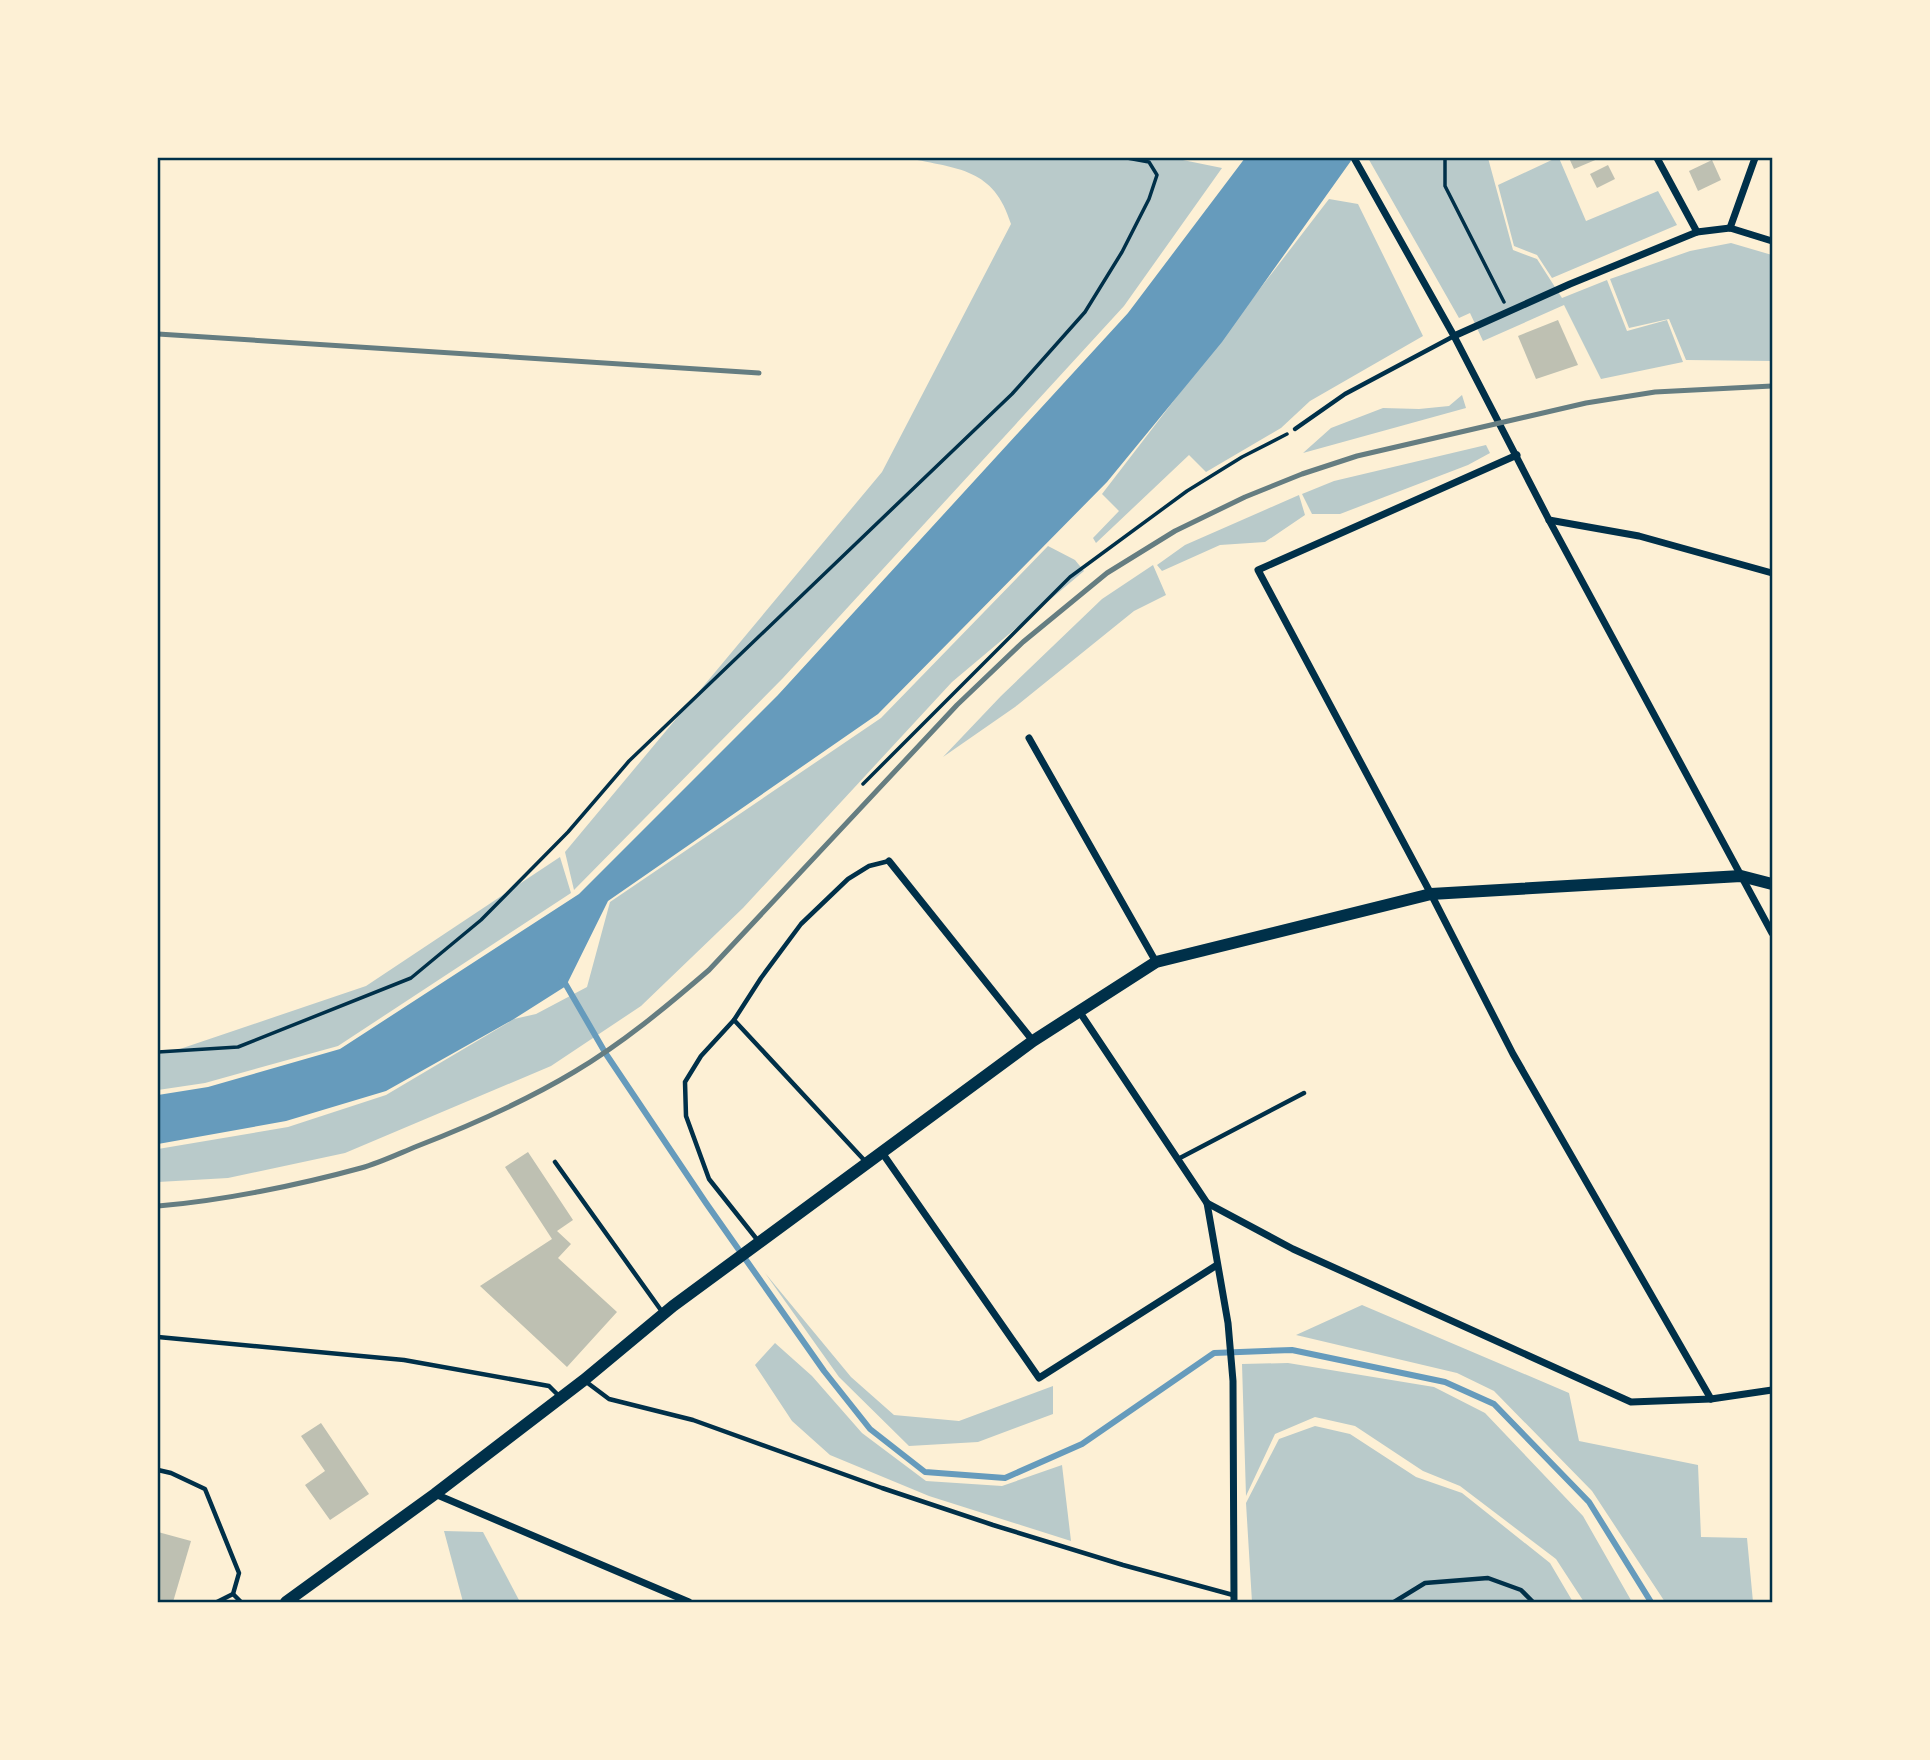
<svg xmlns="http://www.w3.org/2000/svg" width="1930" height="1760" font-family="Cabin,sans-serif">
<rect width="100%" height="100%" fill="#fdf0d5"/>
<!-- green -->
<g fill="#b9caca">
<path d="M908 158H1173L1222 168 1124 306 783 678 574 890 565 852 882 472 1011 224C994 168 958 169 908 158Z"/>
<path d="M1368 158H1488L1513 250 1537 259 1562 298 1607 280 1627 331 1667 320 1683 362 1601 379 1564 305 1483 341 1470 313 1459 318Z"/>
<path d="M1556 158H1559L1586 221 1658 191 1677 225 1552 278 1537 255 1514 246 1498 185Z"/>
<path d="M1329 199 1358 204 1423 336 1310 401 1281 428 1206 472 1189 455 1096 543 1093 538 1119 511 1102 494Z"/>
<path d="M1731 243 1772 255V361L1686 360 1669 319 1629 328 1610 279 1690 251Z"/>
<path d="M1462 395 1466 408 1303 453 1331 428 1383 408 1419 409 1449 406Z"/>
<path d="M1486 445 1490 453 1468 465 1340 514H1312L1302 494 1334 481Z"/>
<path d="M1299 495 1305 515 1265 542 1220 545 1162 571 1157 565 1185 545Z"/>
<path d="M1048 546 1075 560 1084 571 952 682 743 908 641 1006 551 1066 345 1153 228 1178 158 1182V1149L288 1127 386 1095 514 1019 536 1014 587 987 610 902 881 718Z"/>
<path d="M1153 565 1166 595 1134 611 1015 707 943 757 1001 696 1102 599Z"/>
<path d="M560 857 571 893 338 1046 205 1083 158 1090V1051H174L366 986Z"/>
<path d="M765 1273 851 1377 894 1415 959 1421 1053 1386V1414L978 1442 909 1446 839 1377Z"/>
<path d="M1362 1305 1569 1393 1579 1441 1698 1465 1701 1537 1747 1538 1753 1602H1665L1592 1491 1494 1391 1457 1373 1296 1335Z"/>
<path d="M775 1343 812 1376 862 1433 926 1481 1002 1486 1062 1465 1071 1541 929 1496 830 1455 792 1421 755 1365Z"/>
<path d="M1288 1363 1434 1387 1485 1413 1583 1516 1632 1602H1584L1556 1559 1460 1486 1423 1471 1355 1426 1315 1417 1275 1434 1246 1496 1242 1364Z"/>
<path d="M1315 1426 1350 1434 1416 1477 1462 1493 1550 1563 1573 1602H1252L1246 1503 1279 1439Z"/>
<path d="M444 1531 483 1532 520 1602H463Z"/>
</g>
<!-- water -->
<path fill="#669bbc" d="M1245 158H1353L1222 342 1107 482 878 714 608 901 566 986 514 1019 386 1091 286 1121 158 1144V1095L208 1087 340 1049 579 894 778 695 1128 313Z"/>
<g fill="none" stroke-linecap="round" stroke-linejoin="round">
<!-- stream -->
<path stroke="#669bbc" stroke-width="6" d="M562 978 606 1054 706 1203 824 1371 870 1429 925 1472 1005 1478 1082 1444 1214 1353 1292 1350 1445 1382 1494 1404 1589 1502 1651 1602"/>
</g>
<!-- building -->
<g fill="#bec0b2">
<path d="M1569 158H1600L1574 169Z"/>
<path d="M1712 160 1721 180 1698 191 1689 171Z"/>
<path d="M1608 165 1615 179 1597 188 1590 174Z"/>
<path d="M1558 320 1578 365 1536 379 1518 336Z"/>
<path d="M528 1152 573 1220 557 1231 571 1244 558 1258 617 1312 567 1367 480 1286 552 1239 505 1167Z"/>
<path d="M321 1423 369 1494 330 1520 305 1485 325 1471 301 1436Z"/>
<path d="M158 1532 191 1541 173 1602H158Z"/>
</g>
<g fill="none" stroke-linecap="round" stroke-linejoin="round">
<!-- path -->
<g stroke="#003049" stroke-width="3.5">
<path d="M1445 158V186L1504 302"/>
<path d="M863 784 1070 577 1187 491 1242 457 1287 434"/>
<path d="M158 1052 238 1047 411 978 481 920 568 832 629 761 1012 394 1085 312 1122 252 1149 199 1157 175 1149 162 1127 158"/>
</g>
<!-- service -->
<g stroke="#003049" stroke-width="4.5">
<path d="M1295 429 1345 394 1454 336"/>
<path d="M734 1020 701 1056 685 1082 686 1116 709 1179 759 1242"/>
<path d="M1178 1159 1304 1093"/>
<path d="M865 1161 734 1020 761 978 801 924 848 879 869 866 889 861"/>
<path d="M555 1162 663 1313"/>
<path d="M158 1337 404 1360 549 1386 559 1396"/>
<path d="M585 1381 609 1399 693 1420 882 1488 993 1525 1123 1565 1233 1595"/>
<path d="M158 1470 171 1473 205 1489 239 1573 233 1594 217 1602"/>
<path d="M233 1594 241 1602"/>
<path d="M1394 1602 1425 1583 1488 1578 1521 1590 1533 1602"/>
</g>
<!-- minor -->
<g stroke="#003049" stroke-width="7">
<path d="M1354 158 1454 336 1549 520 1772 933"/>
<path d="M1657 158 1697 232"/>
<path d="M1730 228 1755 158"/>
<path d="M1454 336 1570 284 1697 232 1730 228 1772 241"/>
<path d="M1517 455 1258 570 1431 894 1513 1054 1711 1399"/>
<path d="M1549 520 1639 536 1772 573"/>
<path d="M1029 738 1156 962"/>
<path d="M889 861 1033 1041"/>
<path d="M1079 1011 1207 1203 1228 1323 1233 1381 1234 1602"/>
<path d="M883 1154 1039 1378 1217 1265"/>
<path d="M1207 1203 1293 1249 1631 1402 1711 1399 1772 1390"/>
<path d="M435 1494 689 1602"/>
</g>
<!-- primary -->
<path stroke="#003049" stroke-width="12" d="M286 1602 435 1494 584 1380 673 1306 1033 1041 1156 962 1431 894 1741 876 1772 884"/>
<!-- rail -->
<g stroke="#657d81" stroke-width="5">
<path d="M158 334 759 373"/>
<path d="M158 1206C221 1201 299 1185 361 1168 379 1163 398 1154 415 1147 469 1126 524 1102 574 1072 623 1043 666 1007 709 970L957 705 1023 642 1107 573 1175 531 1245 497 1302 474 1357 456 1586 403 1655 392 1772 386"/>
</g>
</g>
<!-- border -->
<rect width="1930" height="1760" fill="none" stroke="#fdf0d5" stroke-width="318"/>
<rect x="159" y="159" width="1612" height="1442" fill="none" stroke="#003049" stroke-width="2.5"/>
</svg>
